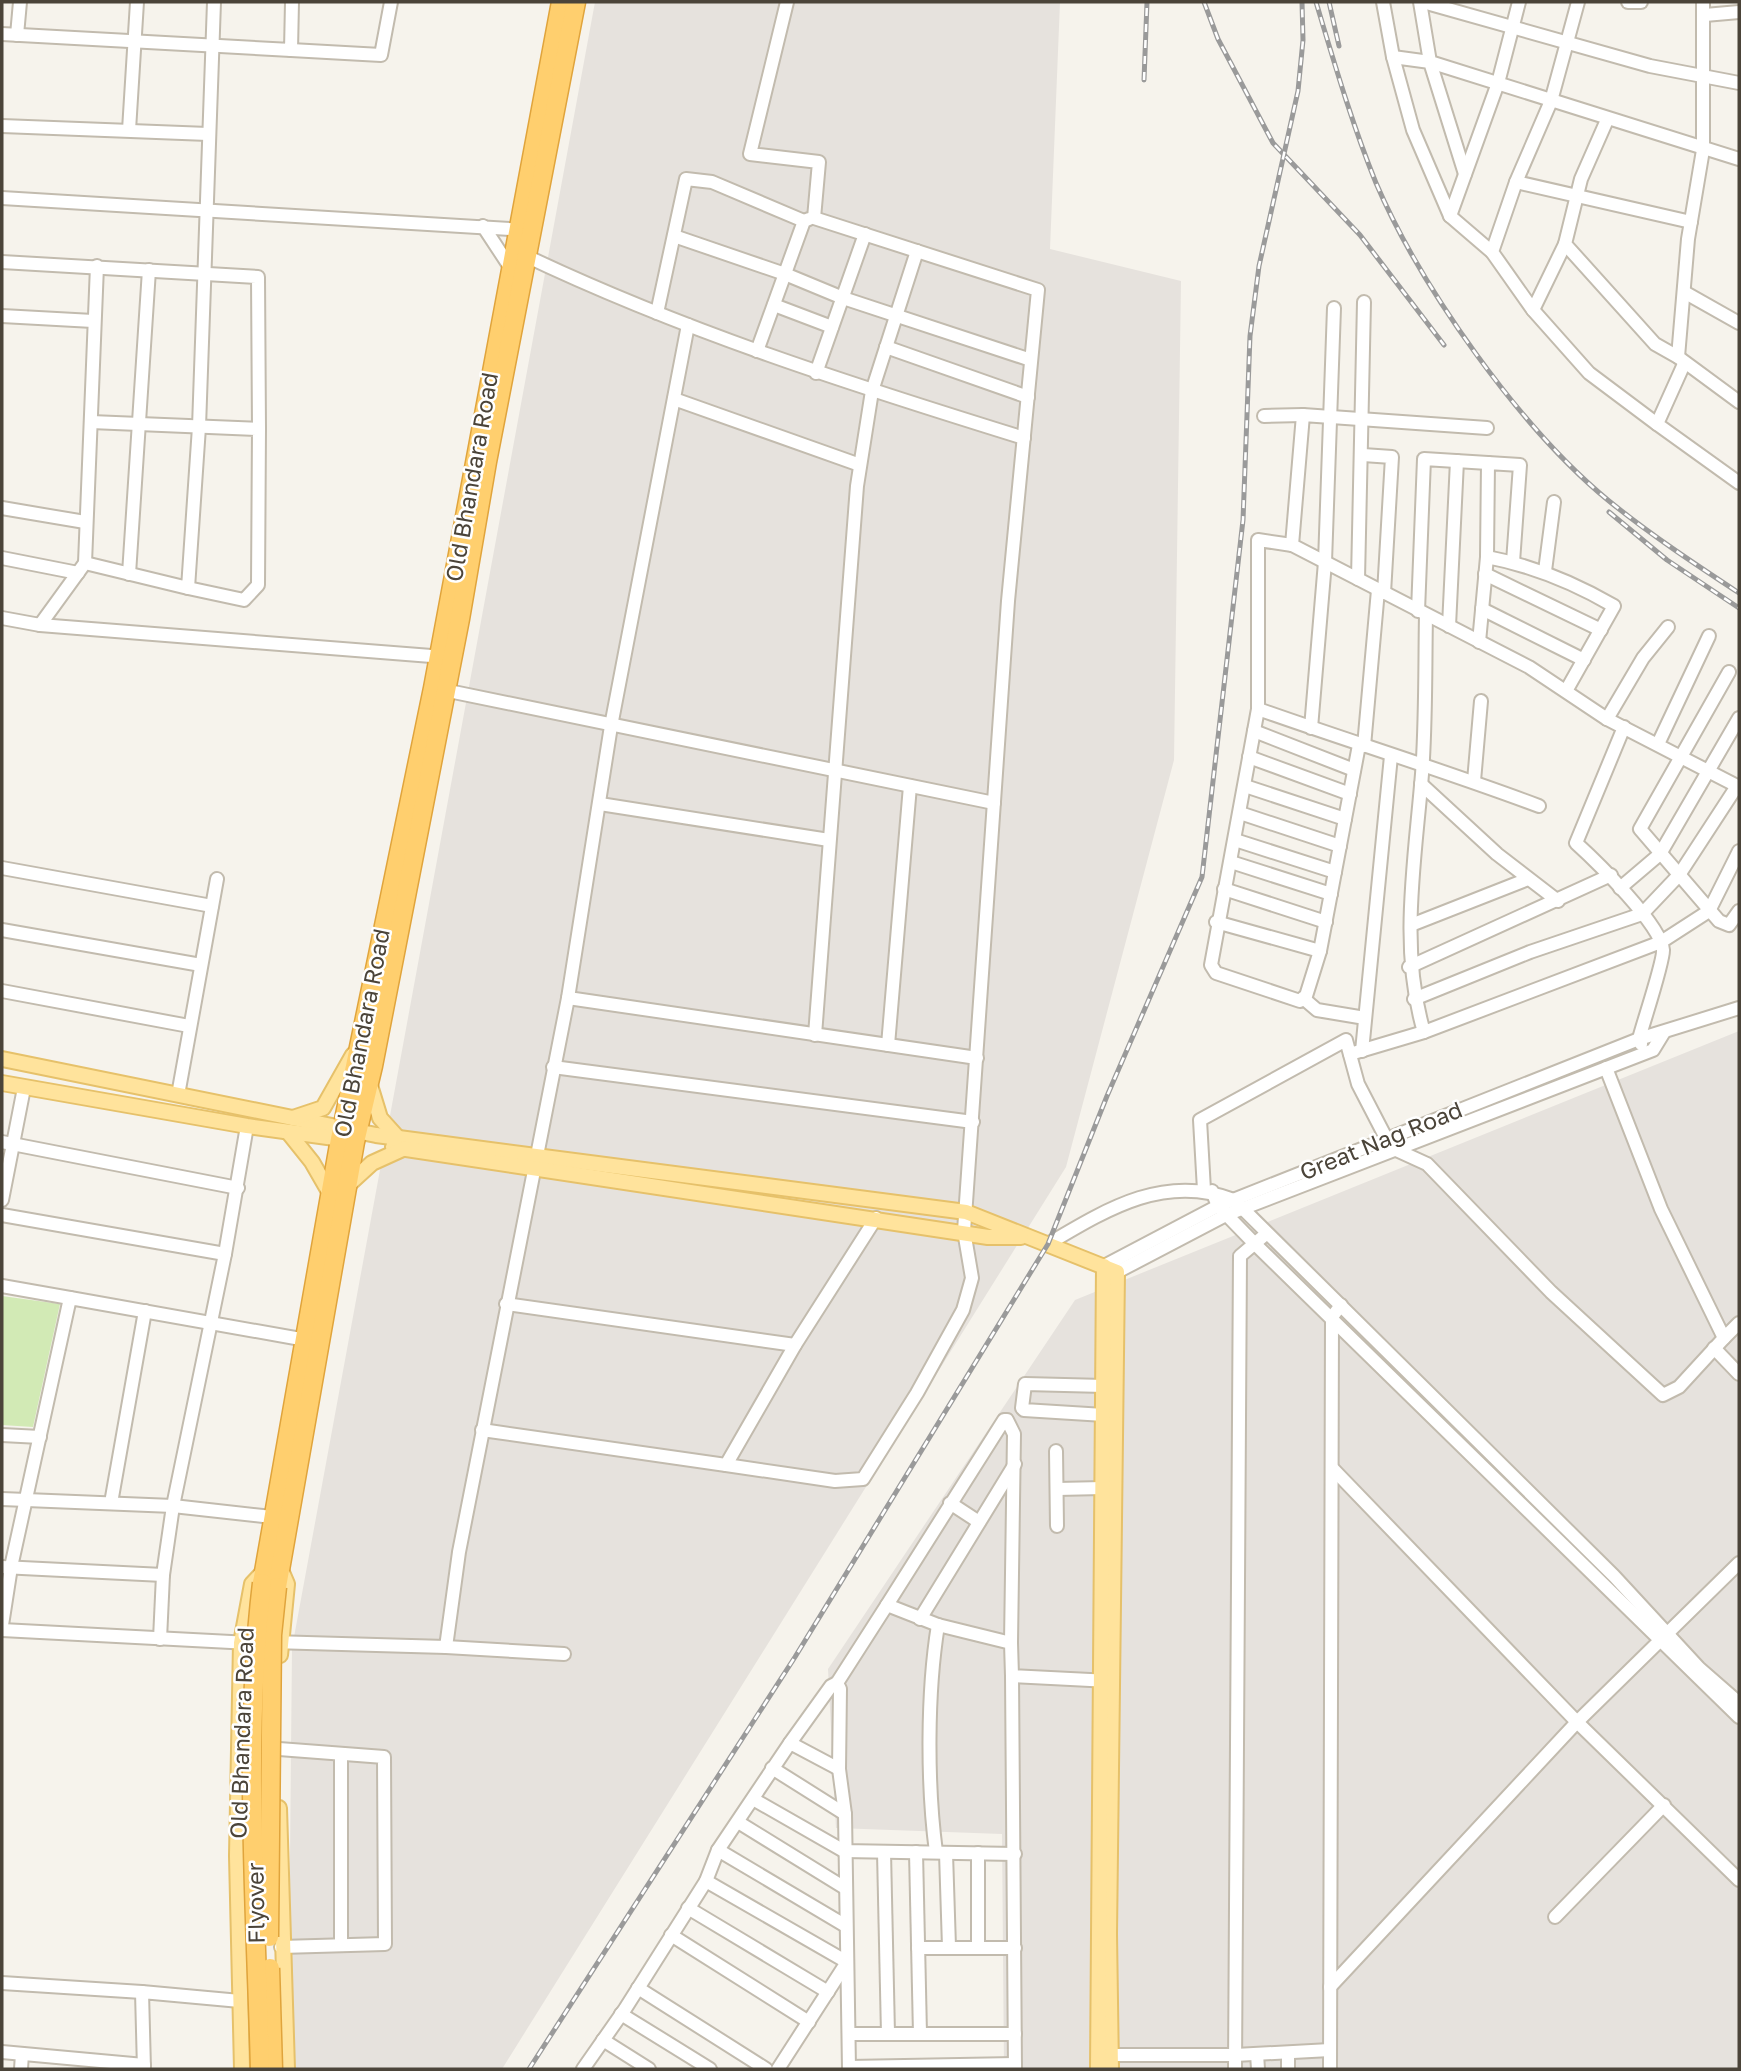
<svg xmlns="http://www.w3.org/2000/svg" width="1741" height="2071" font-family="'Golos Text',sans-serif">
<rect width="100%" height="100%" fill="#f6f3ec"/>
<!-- industrial -->
<g fill="#e6e2dd">
<path d="M595 2H1060L1050 249 1181 281 1174 760 1066 1167 502 2069H288L292 1648Z"/>
<path d="M1739 1031V2069H1004L1002 1834 836 1828 828 1669 1075 1300Z"/>
</g>
<!-- green -->
<path fill="#d2eab5" d="M2 1296 60 1304 33 1427 2 1425Z"/>
<g fill="none" stroke-linecap="round" stroke-linejoin="round">
<defs>
<g id="minor">
<path d="M1383 2 1393 57"/>
<path d="M1420 2 1430 62 1739 159"/>
<path d="M1423 2 1650 66 1739 83"/>
<path d="M1578 2 1551 101 1516 182 1492 252 1533 310 1589 373 1657 424"/>
<path d="M1628 2H1641"/>
<path d="M1705 15 1739 12"/>
<path d="M2 34 291 50 292 2"/>
<path d="M17 35 20 2"/>
<path d="M291 50 381 55 391 2"/>
<path d="M1607 120 1581 179 1565 244 1655 344 1678 357 1739 402"/>
<path d="M2 126 208 134"/>
<path d="M129 130 137 2"/>
<path d="M1465 174 1430 62 1393 57 1413 130 1450 216 1492 252"/>
<path d="M1516 182 1691 222"/>
<path d="M2 198 525 230"/>
<path d="M1450 216 1498 83 1519 2"/>
<path d="M483 226 510 267"/>
<path d="M674 236 785 274 843 298 1031 360"/>
<path d="M522 254C683 331 853 385 1024 438"/>
<path d="M2 262 258 277 259 429"/>
<path d="M1684 292 1739 323"/>
<path d="M774 305 832 327"/>
<path d="M1533 310 1565 244"/>
<path d="M657 313 686 179 712 182 804 221"/>
<path d="M2 316 93 321"/>
<path d="M886 347 1028 397"/>
<path d="M757 351 804 221 809 219"/>
<path d="M1678 357 1688 239 1703 150V2"/>
<path d="M1684 364 1657 424 1739 483"/>
<path d="M816 373 865 234"/>
<path d="M674 399 860 465"/>
<path d="M1264 416 1303 415"/>
<path d="M91 422 259 429 258 585 244 600 188 588"/>
<path d="M1487 428 1303 415 1292 545 1529 667 1607 719 1739 787"/>
<path d="M1363 455 1392 457 1384 593"/>
<path d="M2 508 85 522"/>
<path d="M1292 545 1258 540V709C1351 742 1446 771 1539 806"/>
<path d="M1487 557 1488 463 1520 465 1513 562"/>
<path d="M2 558 78 573"/>
<path d="M85 563 97 266"/>
<path d="M1545 571 1554 502"/>
<path d="M129 574 149 270"/>
<path d="M1485 574 1601 630"/>
<path d="M1358 579 1364 302"/>
<path d="M1482 609 1584 660"/>
<path d="M1418 611 1424 459 1488 463"/>
<path d="M2 618 40 625 444 657"/>
<path d="M40 625 85 563 188 588 199 427 214 2"/>
<path d="M1449 626 1457 461"/>
<path d="M1479 642 1487 557C1534 566 1573 582 1614 606L1566 691"/>
<path d="M1729 672 1640 829 1719 921 1729 925 1739 911"/>
<path d="M439 689 994 803"/>
<path d="M1258 709 1211 965 1216 973 1300 1001 1306 996 1320 951 1359 745"/>
<path d="M1607 719 1643 658 1668 627"/>
<path d="M1624 727 1576 843C1597 862 1661 925 1663 950 1664 961 1643 1023 1639 1039L1641 1044"/>
<path d="M1311 728 1325 562 1334 308"/>
<path d="M1254 731 1354 770"/>
<path d="M1658 744 1709 636"/>
<path d="M1364 746 1378 590"/>
<path d="M1249 757 1350 794"/>
<path d="M1474 781 1481 701"/>
<path d="M1421 784 1497 854 1558 901"/>
<path d="M1245 786 1345 819"/>
<path d="M600 804 829 840"/>
<path d="M1240 813 1340 846"/>
<path d="M1235 840 1335 872"/>
<path d="M1231 862 1331 894"/>
<path d="M2 868 212 906"/>
<path d="M1620 888 1660 854 1739 718"/>
<path d="M1224 889 1326 922"/>
<path d="M1216 922 1320 951"/>
<path d="M1411 925 1528 879"/>
<path d="M2 930 201 965"/>
<path d="M1409 967 1611 875"/>
<path d="M2 991 189 1026"/>
<path d="M568 998 977 1058"/>
<path d="M1303 998 1317 1010 1365 1018"/>
<path d="M1414 999 1530 952 1642 914 1679 875 1737 786"/>
<path d="M1424 1032C1399 948 1415 861 1422 774 1426 721 1425 667 1426 615"/>
<path d="M815 1035 857 486 872 391 917 251"/>
<path d="M888 1045 910 786"/>
<path d="M1362 1051 1391 756"/>
<path d="M1350 1054 1424 1032 1661 942 1709 911 1739 851"/>
<path d="M553 1067 973 1122"/>
<path d="M1606 1068 1661 1209 1724 1338 1739 1323"/>
<path d="M178 1095 217 879"/>
<path d="M2 1142 238 1188"/>
<path d="M1392 1148 1427 1164 1551 1292 1663 1395 1679 1387 1724 1338"/>
<path d="M1204 1190 1200 1120 1346 1040 1358 1084 1386 1138"/>
<path d="M1212 1191 1218 1206 1254 1243 1739 1717"/>
<path d="M2 1200 24 1088"/>
<path d="M2 1215 225 1254 173 1506 272 1517"/>
<path d="M1048 1244C1107 1209 1165 1173 1234 1200L1614 1576 1699 1668 1739 1703"/>
<path d="M225 1254 247 1126"/>
<path d="M1104 1266 1218 1206 1639 1039 1739 1008"/>
<path d="M1117 1272 1226 1215 1653 1050 1664 1032"/>
<path d="M2 1286 70 1298"/>
<path d="M506 1304 795 1345"/>
<path d="M1714 1348 1739 1374"/>
<path d="M1104 1415 1024 1410 1022 1408 1025 1384 1104 1386"/>
<path d="M482 1430 726 1465 795 1345 876 1218"/>
<path d="M2 1435 40 1437"/>
<path d="M1056 1451 1057 1526"/>
<path d="M726 1465 835 1481 863 1479 917 1393 963 1310 972 1278 964 1231 1008 601 1038 290 814 218 819 162 750 154 787 2"/>
<path d="M1057 1489 1103 1488"/>
<path d="M2 1499 173 1506 163 1575 2 1567"/>
<path d="M111 1503 145 1311"/>
<path d="M950 1503 979 1522"/>
<path d="M1739 1563 1577 1722 1739 1880"/>
<path d="M887 1605 1004 1420H1007L1014 1434 1011 1643"/>
<path d="M920 1619 1015 1464"/>
<path d="M2 1625 11 1567 70 1298 312 1341"/>
<path d="M2 1630 250 1643"/>
<path d="M160 1639 163 1575"/>
<path d="M272 1642 446 1647 459 1552 568 998 611 726 688 325"/>
<path d="M446 1647 564 1654"/>
<path d="M1012 1676 1015 2069"/>
<path d="M837 1683 887 1605 938 1625 1011 1643 1012 1676 1110 1681"/>
<path d="M790 1743 831 1686 837 1683 840 1689 839 1769 845 1814 849 2069"/>
<path d="M279 1749 384 1757 385 1944 281 1947"/>
<path d="M341 1755V1945"/>
<path d="M772 1768 845 1814"/>
<path d="M753 1799 844 1851 1015 1854"/>
<path d="M738 1822 845 1888"/>
<path d="M718 1850 846 1926"/>
<path d="M884 1852 888 2034"/>
<path d="M916 1852 920 2034"/>
<path d="M936 1852C927 1784 927 1693 938 1625"/>
<path d="M946 1853 949 1947"/>
<path d="M978 1853V1946"/>
<path d="M706 1881 847 1962 778 2069"/>
<path d="M688 1908 828 1992"/>
<path d="M1555 1917 1664 1805"/>
<path d="M671 1935 809 2022"/>
<path d="M918 1948H1015"/>
<path d="M2 1983 142 1992"/>
<path d="M1330 1987 1577 1722 1333 1469"/>
<path d="M638 1988 766 2069"/>
<path d="M621 2014 710 2069"/>
<path d="M849 2034H1015"/>
<path d="M603 2040 649 2069"/>
<path d="M2 2052 144 2065"/>
<path d="M1288 2053V2069"/>
<path d="M1257 2054 1258 2069"/>
<path d="M1111 2055H1235L1330 2050"/>
<path d="M849 2067 1015 2064"/>
<path d="M21 2069 22 2054"/>
<path d="M144 2069 142 1992 240 2001"/>
<path d="M583 2069 625 2009 706 1881 718 1850 790 1743 839 1769"/>
<path d="M1235 2069 1240 1256 1266 1234"/>
<path d="M1330 2069 1332 1317 1341 1305"/>
</g>
<g id="major">
<path d="M2 1059 376 1135 966 1212 1117 1272 1109 1934 1111 2069"/>
<path d="M369 1082 380 1118 398 1138"/>
<path d="M2 1083 247 1126 349 1140"/>
<path d="M293 1118 323 1108 353 1055"/>
<path d="M288 1132 312 1162 331 1195"/>
<path d="M393 1147 988 1237H1021"/>
<path d="M349 1184 372 1163 405 1148"/>
<path d="M280 1655 287 1584 281 1570"/>
<path d="M279 1808 287 2069"/>
<path d="M242 2069 237 1856 241 1643 252 1584 266 1569"/>
<path d="M1098 2069 1104 1266"/>
</g>
<g id="highway">
<path d="M262 1583 340 1139 433 688 561 2"/>
<path d="M277 1587 355 1142 373 1066 460 619 487 462 576 2"/>
</g>
</defs>
<!-- minor casing -->
<use href="#minor" stroke="#c2bbae" stroke-width="16"/>
<!-- major casing -->
<use href="#major" stroke="#e6c16a" stroke-width="18"/>
<!-- highway casing -->
<use href="#highway" stroke="#e0a43c" stroke-width="21"/>
<!-- minor -->
<use href="#minor" stroke="#fff" stroke-width="12"/>
<!-- major -->
<use href="#major" stroke="#ffe39c" stroke-width="14"/>
<!-- highway -->
<use href="#highway" stroke="#ffcf6e" stroke-width="18"/>
<defs>
<g id="rail">
<path d="M1204 2 1218 39 1273 143 1360 235 1444 345"/>
<path d="M1316 2C1334 62 1352 124 1376 183 1421 288 1521 429 1609 501 1651 535 1695 564 1739 593"/>
<path d="M1329 2 1339 46"/>
<path d="M1144 80 1147 2"/>
<path d="M1609 512 1667 560 1739 608"/>
<path d="M529 2069 795 1657 1048 1244 1107 1096 1202 877 1243 520 1250 336 1259 266 1298 91 1303 40 1302 2"/>
</g>
</defs>
<!-- rail casing -->
<use href="#rail" stroke="#9a9a9a" stroke-width="5"/>
<!-- rail -->
<use href="#rail" stroke="#fff" stroke-width="2.5" stroke-dasharray="8" stroke-linecap="butt"/>
<defs>
<g id="highway-bridge">
<path d="M269 1937 272 1635 277 1587"/>
<path d="M270 1968 273 2069"/>
<path d="M260 2069C256 1912 243 1740 262 1583"/>
</g>
</defs>
<!-- highway-bridge casing -->
<use href="#highway-bridge" stroke="#e0a43c" stroke-width="21" stroke-linecap="butt"/>
<!-- highway-bridge -->
<use href="#highway-bridge" stroke="#ffcf6e" stroke-width="18"/>
</g>
<g text-anchor="middle" stroke-width="5" stroke-linejoin="round" paint-order="stroke">
<!-- street labels -->
<g font-size="23" fill="#4b4439" stroke="#fff">
<text transform="translate(472 477) rotate(-80)" y="8">Old Bhandara Road</text>
<text transform="translate(362 1033) rotate(-79)" y="8">Old Bhandara Road</text>
<text transform="translate(1381 1141) rotate(-22)" y="8">Great Nag Road</text>
<text transform="translate(242 1733) rotate(-88)" y="8">Old Bhandara Road</text>
<text transform="translate(256 1903) rotate(-91)" y="8">Flyover</text>
</g>
</g>
<!-- border -->
<rect width="1741" height="2071" fill="none" stroke="#4b4439" stroke-width="7"/>
</svg>
